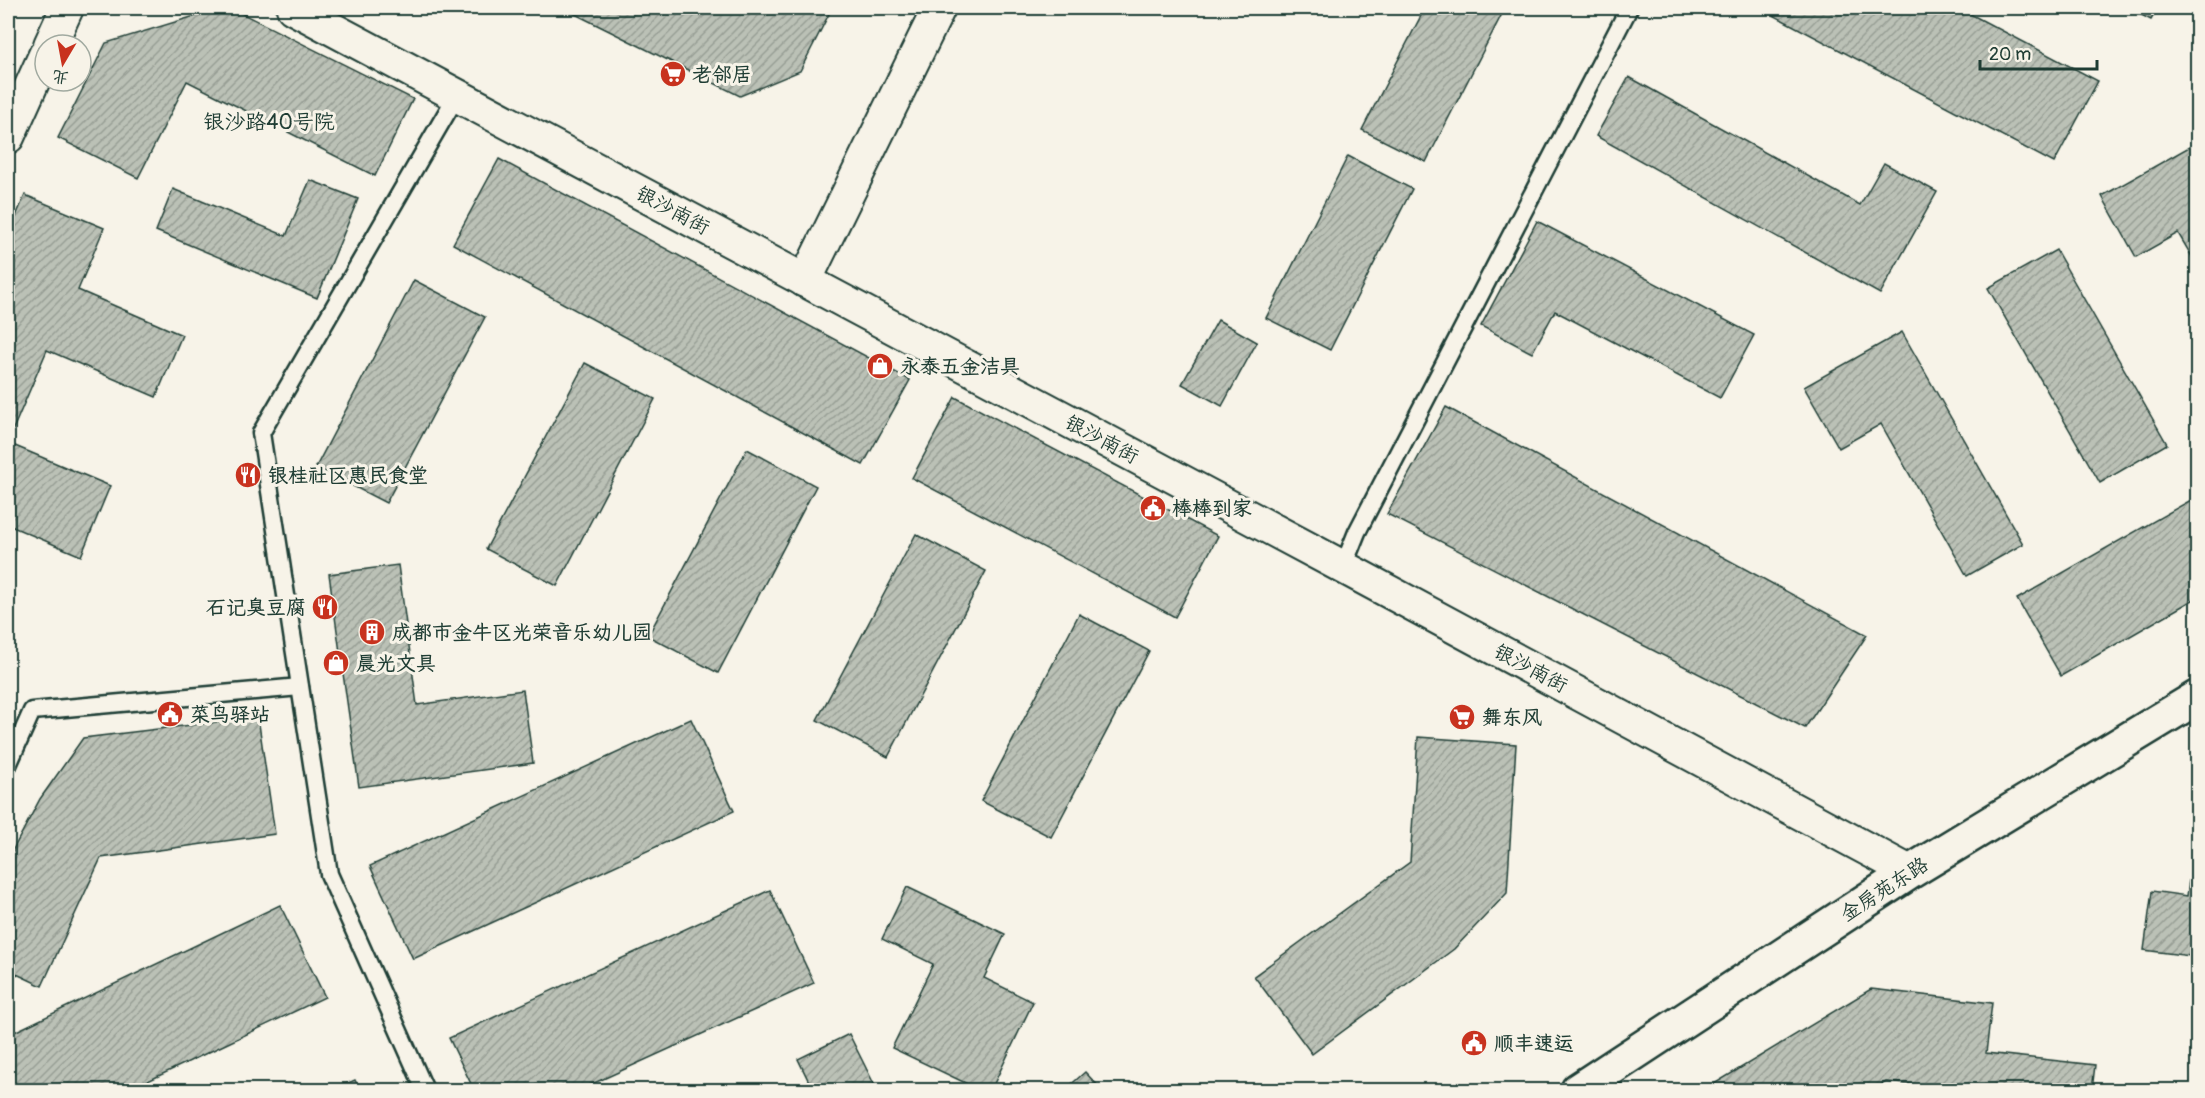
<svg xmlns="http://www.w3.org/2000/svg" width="2205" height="1098" font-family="Pangolin,'LXGW WenKai TC',sans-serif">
<defs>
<pattern id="building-hatch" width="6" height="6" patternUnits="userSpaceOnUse" patternTransform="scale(1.5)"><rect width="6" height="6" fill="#bbc1b6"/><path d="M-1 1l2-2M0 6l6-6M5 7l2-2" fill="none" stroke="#979e95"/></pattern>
</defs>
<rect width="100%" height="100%" fill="#f7f3e8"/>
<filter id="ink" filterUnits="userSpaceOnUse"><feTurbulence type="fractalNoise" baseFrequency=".0167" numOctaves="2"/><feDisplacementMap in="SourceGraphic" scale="12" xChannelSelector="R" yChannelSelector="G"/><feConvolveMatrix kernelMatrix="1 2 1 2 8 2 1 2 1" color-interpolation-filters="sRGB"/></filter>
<g filter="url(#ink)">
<!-- building -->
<g fill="url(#building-hatch)" stroke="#1f3d34" stroke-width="1.5">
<path d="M221 8H231L413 99 375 176 187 81 138 178 58 138 106 43Z"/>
<path d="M563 8H832L800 71 740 96Z"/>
<path d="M1425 8H1505L1426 162 1362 130Z"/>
<path d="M1760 8H1959L2098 81 2054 163Z"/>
<path d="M2128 8H2158L2151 20Z"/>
<path d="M1629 77 1860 205 1884 163 1937 192 1880 294 1596 136Z"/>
<path d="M2198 142V267L2178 233 2136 257 2102 196Z"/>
<path d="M1348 156 1412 189 1330 350 1266 318Z"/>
<path d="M499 159 910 380 863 465 453 244Z"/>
<path d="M310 180 358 199 317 298 156 231 173 189 286 236Z"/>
<path d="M25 195 104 228 78 290 182 335 156 397 47 350 8 441V235Z"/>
<path d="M1537 221 1754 335 1720 398 1555 311 1532 353 1481 326Z"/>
<path d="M2056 250 2167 444 2100 483 1988 288Z"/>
<path d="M414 280 485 317 386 503 316 467Z"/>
<path d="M1218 320 1257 342 1222 406 1182 384Z"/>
<path d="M1902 332 2023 544 1967 576 1881 424 1839 448 1804 387Z"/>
<path d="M585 363 655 399 557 586 486 549Z"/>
<path d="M955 397 1218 536 1175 617 912 478Z"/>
<path d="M1446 407 1867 635 1805 728 1387 514Z"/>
<path d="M8 443 110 486 81 556 8 525Z"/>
<path d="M747 449 816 486 718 673 648 636Z"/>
<path d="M2198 496V597L2061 676 2017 599Z"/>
<path d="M916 534 986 571 888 757 817 720Z"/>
<path d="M398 565 417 705 523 690 533 763 359 787 329 574Z"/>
<path d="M1079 614 1149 651 1051 837 981 801Z"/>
<path d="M258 717 275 834 101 858 42 986 8 970V859L40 799 83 738Z"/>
<path d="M691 719 734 811 413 959 370 866Z"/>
<path d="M1418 737 1516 744 1507 893 1454 949 1312 1054 1254 976 1410 862Z"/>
<path d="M2195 830H2198V957L2144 950 2152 891 2187 896Z"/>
<path d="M907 887 1005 934 984 978 1033 1002 991 1090H980L892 1048 933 964 882 939Z"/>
<path d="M770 890 814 983 579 1090H474L449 1038Z"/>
<path d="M280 905 325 997 129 1090H8V1035Z"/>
<path d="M1871 989 1992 1003 1986 1053 2095 1065 2092 1090H1968L1886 1082 1872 1090H1704Z"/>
<path d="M849 1034 877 1090H813L798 1059Z"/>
<path d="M1085 1072 1102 1090H1065Z"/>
<path d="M355 1080 360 1090H333Z"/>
</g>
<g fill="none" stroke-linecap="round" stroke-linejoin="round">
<defs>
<g id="service">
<path d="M1343 567 1357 532 1629 8"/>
<path d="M8 765 32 711 300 687"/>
<path d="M425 1090 329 874 261 433 457 95"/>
</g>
<g id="minor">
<path d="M293 8 1343 567 1910 872"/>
<path d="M50 45 67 8"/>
<path d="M8 137 45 55"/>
<path d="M805 281 939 8"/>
</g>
<path id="tertiary" d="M1578 1090 1910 872 2198 697"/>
</defs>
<!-- service casing -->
<use href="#service" stroke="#1f3d34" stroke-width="21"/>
<!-- minor casing -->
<use href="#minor" stroke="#1f3d34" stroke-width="36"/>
<!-- tertiary casing -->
<use href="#tertiary" stroke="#1f3d34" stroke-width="38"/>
<!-- service -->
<use href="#service" stroke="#f7f3e8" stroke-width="16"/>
<!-- minor -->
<use href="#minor" stroke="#f7f3e8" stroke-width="32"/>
<!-- tertiary -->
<use href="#tertiary" stroke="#f7f3e8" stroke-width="33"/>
</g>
</g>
<!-- icons -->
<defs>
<symbol id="supermarket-disc" viewBox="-11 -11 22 22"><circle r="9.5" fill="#c8321e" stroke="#f7f3e8"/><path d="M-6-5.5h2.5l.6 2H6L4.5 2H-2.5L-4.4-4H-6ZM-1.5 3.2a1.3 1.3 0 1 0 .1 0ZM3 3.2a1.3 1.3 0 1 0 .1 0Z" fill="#fff"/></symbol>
<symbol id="shop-disc" viewBox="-11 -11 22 22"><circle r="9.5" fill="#c8321e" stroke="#f7f3e8"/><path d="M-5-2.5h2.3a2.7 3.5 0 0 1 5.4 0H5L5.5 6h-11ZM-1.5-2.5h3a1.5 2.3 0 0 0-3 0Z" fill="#fff"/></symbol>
<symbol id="restaurant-disc" viewBox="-11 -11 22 22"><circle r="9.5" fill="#c8321e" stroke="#f7f3e8"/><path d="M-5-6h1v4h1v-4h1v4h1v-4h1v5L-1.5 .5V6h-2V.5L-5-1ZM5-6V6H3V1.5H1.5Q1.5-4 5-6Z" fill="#fff"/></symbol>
<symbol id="civic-disc" viewBox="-11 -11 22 22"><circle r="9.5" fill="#c8321e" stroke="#f7f3e8"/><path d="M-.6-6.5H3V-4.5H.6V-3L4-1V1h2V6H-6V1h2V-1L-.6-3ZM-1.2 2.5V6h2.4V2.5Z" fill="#fff"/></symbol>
<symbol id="building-disc" viewBox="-11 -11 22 22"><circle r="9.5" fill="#c8321e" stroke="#f7f3e8"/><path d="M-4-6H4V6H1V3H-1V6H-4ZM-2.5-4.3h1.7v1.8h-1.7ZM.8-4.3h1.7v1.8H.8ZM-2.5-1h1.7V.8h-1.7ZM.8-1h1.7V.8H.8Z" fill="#fff"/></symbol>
</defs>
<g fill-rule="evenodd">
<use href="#supermarket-disc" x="658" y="59" width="30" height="30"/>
<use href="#shop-disc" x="865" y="351" width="30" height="30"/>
<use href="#restaurant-disc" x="233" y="460" width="30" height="30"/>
<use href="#civic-disc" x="1138" y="493" width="30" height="30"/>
<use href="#restaurant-disc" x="310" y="592" width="30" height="30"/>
<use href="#building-disc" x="357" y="617" width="30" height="30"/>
<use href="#shop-disc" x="321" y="648" width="30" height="30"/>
<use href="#civic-disc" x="155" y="699" width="30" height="30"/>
<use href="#supermarket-disc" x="1447" y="702" width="30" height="30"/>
<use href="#civic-disc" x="1459" y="1028" width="30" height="30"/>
</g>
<g text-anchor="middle" stroke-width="6" stroke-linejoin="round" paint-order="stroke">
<!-- poi labels -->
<g font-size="20" font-weight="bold" fill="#1f3d34" stroke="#f7f3e8" text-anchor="start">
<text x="692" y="81">老邻居</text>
<text x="900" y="373">永泰五金洁具</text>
<text x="268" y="482">银桂社区惠民食堂</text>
<text x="1172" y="515">棒棒到家</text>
<text x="306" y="614" text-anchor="end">石记臭豆腐</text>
<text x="392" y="639">成都市金牛区光荣音乐幼儿园</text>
<text x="356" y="670">晨光文具</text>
<text x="190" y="721">菜鸟驿站</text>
<text x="1482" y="724">舞东风</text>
<text x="1494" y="1050">顺丰速运</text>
</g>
<!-- street labels -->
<g font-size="20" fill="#1f3d34" stroke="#f7f3e8">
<text transform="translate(673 210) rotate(28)" y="7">银沙南街</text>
<text transform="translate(1102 439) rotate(28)" y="7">银沙南街</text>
<text transform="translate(1531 668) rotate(28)" y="7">银沙南街</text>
<text transform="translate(1884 889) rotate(-33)" y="7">金房苑东路</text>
</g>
<!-- neighbourhood labels -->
<g font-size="21" fill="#1f3d34" stroke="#f7f3e8">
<text x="269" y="129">银沙路40号院</text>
</g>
</g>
<!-- margin -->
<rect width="2205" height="1098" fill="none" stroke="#f7f3e8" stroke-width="30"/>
<rect x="15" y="15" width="2175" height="1068" fill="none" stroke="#1f3d34" stroke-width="2" filter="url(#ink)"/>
<!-- north arrow -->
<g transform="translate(63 63) rotate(190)"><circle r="28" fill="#f7f3e8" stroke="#a1aaa0" stroke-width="1.5"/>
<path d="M0-4.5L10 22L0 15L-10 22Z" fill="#c8321e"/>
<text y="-9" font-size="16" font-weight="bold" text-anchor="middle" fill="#1f3d34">北</text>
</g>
<!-- scale -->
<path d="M1980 60v9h117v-9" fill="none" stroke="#1f3d34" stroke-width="3"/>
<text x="1989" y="60" font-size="18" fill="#1f3d34" stroke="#f7f3e8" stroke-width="4.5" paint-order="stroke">20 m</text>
</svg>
